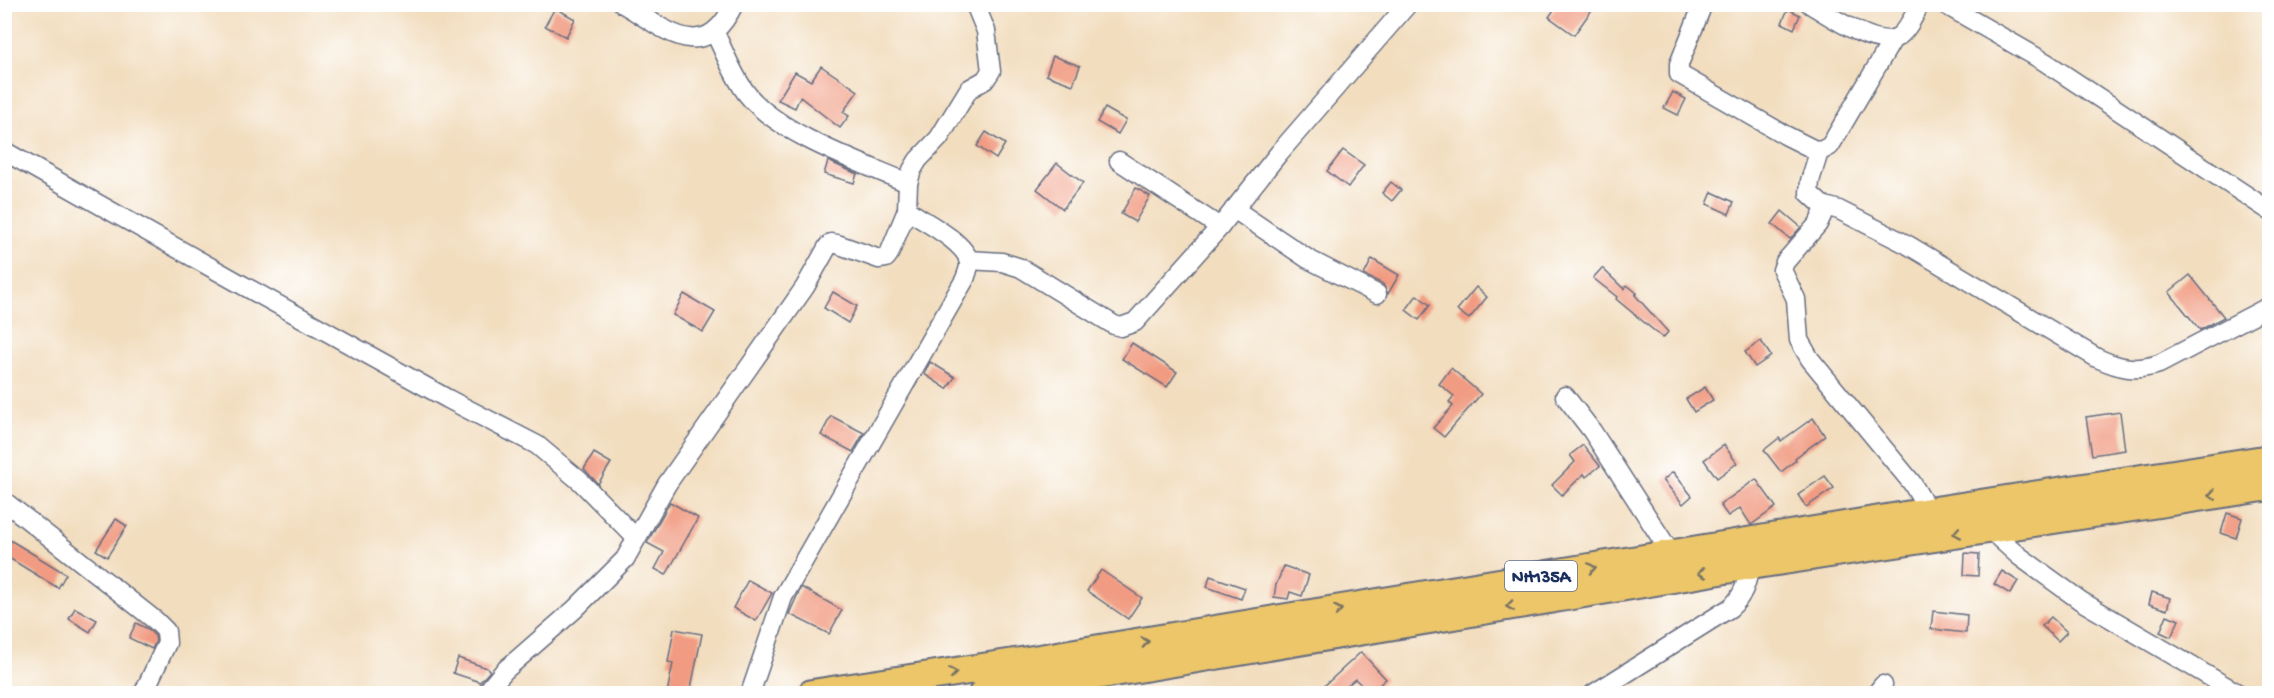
<svg xmlns="http://www.w3.org/2000/svg" width="2274" height="698" font-family="'Gochi Hand',sans-serif">
<rect width="100%" height="100%" fill="#fff"/>
<filter id="ink" filterUnits="userSpaceOnUse"><feTurbulence type="fractalNoise" baseFrequency=".0167" numOctaves="2"/><feDisplacementMap in="SourceGraphic" scale="12" xChannelSelector="R" yChannelSelector="G"/><feConvolveMatrix kernelMatrix="1 2 1 2 8 2 1 2 1" color-interpolation-filters="sRGB"/></filter>
<filter id="wash" filterUnits="userSpaceOnUse"><feTurbulence type="fractalNoise" baseFrequency=".008" numOctaves="4" result="noise"/><feDisplacementMap in="SourceGraphic" scale="24" xChannelSelector="R" yChannelSelector="G"/><feGaussianBlur stdDeviation="1.35" result="paint"/><feColorMatrix in="noise" values="0 0 0 0 0 0 0 0 0 0 0 0 0 0 0 0 0 1.4 0 .05"/><feComposite in="paint" operator="in"/></filter>
<g filter="url(#wash)">
<rect width="100%" height="100%" fill="#f2ddbe"/>
<g id="blocks">
<!-- building -->
<g fill="#f19b82">
<path d="M1558 4H1596L1574 35 1549 17Z"/>
<path d="M555 8 575 19 566 37 545 26Z"/>
<path d="M1788 9 1800 15 1794 29 1782 23Z"/>
<path d="M1053 56 1080 66 1073 85 1046 75Z"/>
<path d="M821 66 858 91 843 112 849 116 840 128 800 97 795 108 778 100 795 72 811 81Z"/>
<path d="M1673 92 1686 99 1678 115 1664 108Z"/>
<path d="M1105 108 1126 120 1118 134 1097 122Z"/>
<path d="M986 132 1005 144 996 159 977 146Z"/>
<path d="M1343 150 1364 165 1348 187 1327 171Z"/>
<path d="M828 161 857 174 854 183 824 174Z"/>
<path d="M1057 163 1083 183 1063 209 1037 189Z"/>
<path d="M1391 182 1401 190 1392 201 1382 193Z"/>
<path d="M1136 188 1150 196 1135 222 1121 214Z"/>
<path d="M1712 192 1734 202 1729 214 1707 204Z"/>
<path d="M1782 211 1801 227 1790 239 1772 224Z"/>
<path d="M1372 259 1399 275 1388 294 1383 284 1364 275Z"/>
<path d="M1602 268 1624 289 1627 285 1637 293 1635 295 1668 332 1663 338 1616 299 1617 297 1593 278Z"/>
<path d="M2190 275 2224 317 2200 330 2169 292Z"/>
<path d="M1476 287 1487 297 1469 319 1457 310Z"/>
<path d="M833 292 857 306 848 323 824 308Z"/>
<path d="M684 294 715 312 703 332 673 315Z"/>
<path d="M1417 295 1430 305 1419 320 1406 310Z"/>
<path d="M1761 341 1771 356 1755 367 1745 352Z"/>
<path d="M1132 343 1177 372 1167 387 1122 359Z"/>
<path d="M930 362 955 377 947 389 924 374Z"/>
<path d="M1451 368 1481 394 1444 437 1433 428 1453 406 1449 402 1454 396 1439 384Z"/>
<path d="M1705 387 1713 400 1694 412 1686 399Z"/>
<path d="M2120 412 2125 450 2092 455 2086 417Z"/>
<path d="M831 416 864 433 853 452 821 435Z"/>
<path d="M1813 418 1825 436 1795 458 1796 460 1781 472 1764 450 1779 438 1781 441Z"/>
<path d="M1583 445 1600 466 1586 477 1584 474 1562 495 1552 485 1575 462 1570 455Z"/>
<path d="M1724 445 1737 463 1717 478 1704 460Z"/>
<path d="M594 453 611 463 598 484 584 469Z"/>
<path d="M1673 472 1692 496 1683 504 1663 480Z"/>
<path d="M1825 476 1834 488 1806 507 1798 495Z"/>
<path d="M1756 479 1776 507 1751 525 1740 508 1728 516 1720 505Z"/>
<path d="M670 502 698 518 666 575 655 569 664 552 647 543Z"/>
<path d="M2227 513 2242 518 2236 538 2221 533Z"/>
<path d="M116 519 127 526 107 557 96 550Z"/>
<path d="M10 540 66 574 58 588 4 555V549Z"/>
<path d="M1965 553 1979 554 1978 576 1964 575Z"/>
<path d="M1284 566 1309 575 1302 596 1290 592 1288 599 1274 597 1276 585Z"/>
<path d="M1101 570 1142 598 1128 619 1087 591Z"/>
<path d="M2002 571 2018 581 2010 594 1994 584Z"/>
<path d="M1210 576 1245 588 1241 599 1207 587Z"/>
<path d="M748 580 772 593 756 621 733 608Z"/>
<path d="M801 587 842 610 829 634 789 614Z"/>
<path d="M2152 592 2170 598 2167 610 2149 604Z"/>
<path d="M75 608 97 620 90 632 69 619Z"/>
<path d="M1933 611 1967 615 1966 633 1931 629Z"/>
<path d="M2167 615 2179 620 2171 637 2160 632Z"/>
<path d="M2051 617 2067 632 2058 641 2042 626Z"/>
<path d="M136 623 148 629 155 636 156 641 152 649 129 638Z"/>
<path d="M674 629 702 634 690 693H667L673 663 668 662Z"/>
<path d="M1361 652 1386 679 1370 693 1355 679 1339 693H1329L1323 687Z"/>
<path d="M458 658 487 668 490 671 480 682 453 673Z"/>
</g>
</g>
</g>
<g filter="url(#ink)">
<use href="#blocks" fill-opacity="0" stroke="#666c80" stroke-width="1.5"/>
<g fill="none" stroke-linecap="round" stroke-linejoin="round">
<defs>
<g id="minor">
<path d="M623 4C666 29 704 67 734 4"/>
<path d="M1703 4 1679 64V74L1785 135 1819 152 1830 146 1893 39"/>
<path d="M1810 4C1828 15 1880 51 1899 36 1909 28 1914 15 1920 4"/>
<path d="M1944 4 2045 62 2270 211"/>
<path d="M715 33C725 53 733 76 747 94 778 134 862 163 908 183"/>
<path d="M4 151 237 282 448 399 537 445 580 481 636 538"/>
<path d="M1819 152 1810 181 1809 193 1822 205 1824 211 1818 224 1785 262 1782 270 1796 299 1799 340 1810 359 1912 483 1929 512"/>
<path d="M1119 161 1220 227 1279 153 1408 4"/>
<path d="M1822 205 1839 210 1908 245 2097 358C2119 368 2135 372 2159 364L2270 306"/>
<path d="M1234 209 1308 259 1377 294"/>
<path d="M968 260 1002 262 1021 268 1114 325 1121 327 1135 322 1220 227"/>
<path d="M1565 396 1592 431 1672 555"/>
<path d="M4 501 156 621 166 631 167 643 143 694"/>
<path d="M1987 527 2019 556 2081 601 2239 694"/>
<path d="M485 694 504 671 575 609 625 559 667 484 805 287 828 246 831 243 837 244 879 259 886 258 889 254 907 210 908 183 912 170 918 160 939 138 969 89 985 80 991 71 986 31 975 4"/>
<path d="M750 694 783 597 965 279C967 273 970 267 969 261 964 241 923 221 907 210"/>
<path d="M1593 694 1730 608C1744 596 1747 582 1750 565"/>
<path d="M1876 694 1883 685"/>
</g>
<g id="trunk">
<path d="M812 694 1021 662 1929 512 2270 459"/>
<path d="M983 694 1750 565 2270 486"/>
</g>
</defs>
<!-- minor casing -->
<use href="#minor" stroke="#666c80" stroke-width="21"/>
<!-- trunk casing -->
<use href="#trunk" stroke="#666c80" stroke-width="32"/>
<!-- minor -->
<use href="#minor" stroke="#fff" stroke-width="18"/>
<!-- trunk -->
<use href="#trunk" stroke="#ecc669" stroke-width="28"/>
</g>
<!-- one-way arrows -->
<defs><path id="oneway-chevron" d="M-2-3.5L2.5 0L-2 3.5" fill="none" stroke-width="1.6" stroke-linecap="round" stroke-linejoin="round" transform="scale(1.5)"/></defs>
<g stroke="#797363">
<use href="#oneway-chevron" transform="translate(2212 495) rotate(171)"/>
<use href="#oneway-chevron" transform="translate(1957 533) rotate(169)"/>
<use href="#oneway-chevron" transform="translate(1592 568) rotate(-9)"/>
<use href="#oneway-chevron" transform="translate(1702 573) rotate(170)"/>
<use href="#oneway-chevron" transform="translate(1510 606) rotate(171)"/>
<use href="#oneway-chevron" transform="translate(1338 610) rotate(-10)"/>
<use href="#oneway-chevron" transform="translate(1145 642) rotate(-9)"/>
<use href="#oneway-chevron" transform="translate(953 673) rotate(-9)"/>
</g>
</g>
<g text-anchor="middle" stroke-width="6" stroke-linejoin="round" paint-order="stroke">
<!-- shield labels -->
<rect fill="#fff" stroke="#5f6d8e" stroke-width="1.5" x="1505" y="561" width="72" height="30" rx="4.5"/>
<g font-size="18" font-weight="bold" fill="#1b2f5e">
<text x="1541" y="582">NH135A</text>
</g>
</g>
<!-- margin -->
<rect width="2274" height="698" fill="none" stroke="#fff" stroke-width="24"/>
</svg>
